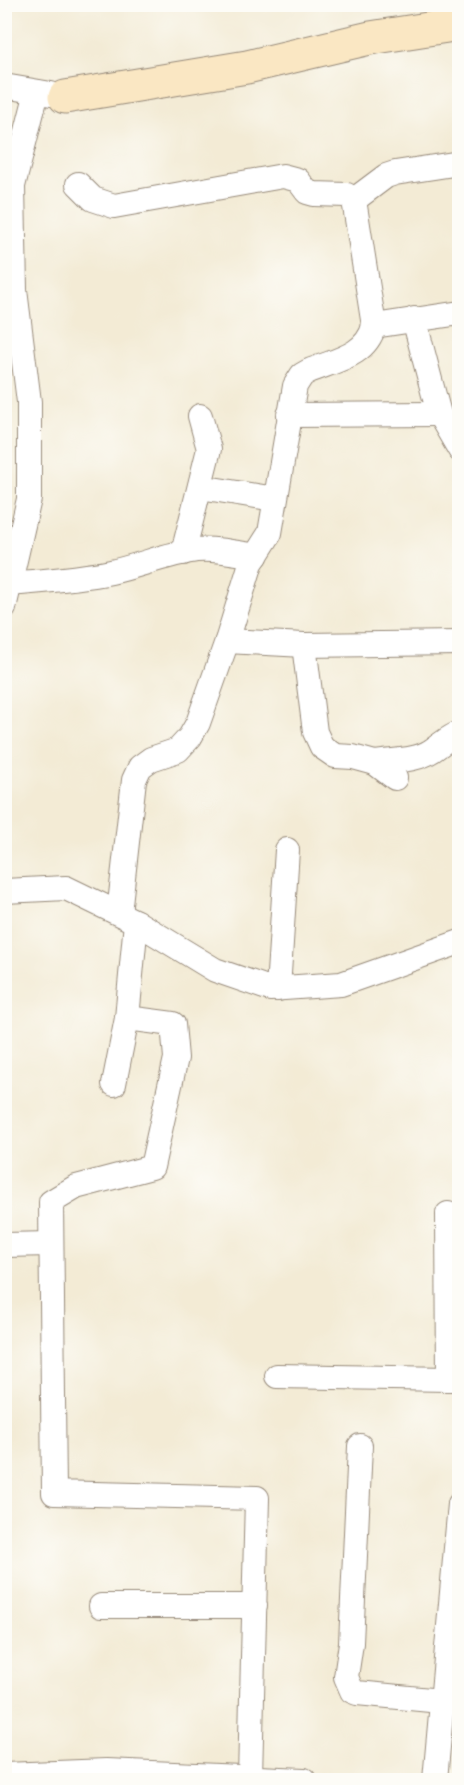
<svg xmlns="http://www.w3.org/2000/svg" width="464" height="1785" font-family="'Balsamiq Sans',sans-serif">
<rect width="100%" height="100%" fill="#fdfcf7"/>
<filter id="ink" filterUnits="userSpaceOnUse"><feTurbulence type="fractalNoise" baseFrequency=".0167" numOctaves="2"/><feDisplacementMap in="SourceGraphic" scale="12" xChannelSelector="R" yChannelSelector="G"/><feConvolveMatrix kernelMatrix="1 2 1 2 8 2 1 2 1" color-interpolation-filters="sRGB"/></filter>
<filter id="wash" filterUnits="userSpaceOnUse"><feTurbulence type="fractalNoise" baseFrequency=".008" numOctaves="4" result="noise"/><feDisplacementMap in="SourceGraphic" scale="24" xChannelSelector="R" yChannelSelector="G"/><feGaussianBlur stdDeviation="1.35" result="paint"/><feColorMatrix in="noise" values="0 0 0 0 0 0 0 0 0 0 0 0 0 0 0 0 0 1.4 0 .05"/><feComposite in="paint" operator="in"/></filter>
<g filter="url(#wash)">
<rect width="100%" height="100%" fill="#f3ebd5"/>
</g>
<g filter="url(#ink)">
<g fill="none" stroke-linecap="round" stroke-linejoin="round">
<defs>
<g id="street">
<path d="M4 86 51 94"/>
<path d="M78 184 93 199 114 206 283 176 298 180 307 192 314 194 347 195 354 200 374 326 460 313"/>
<path d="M354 200 386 176 395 173 460 163"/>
<path d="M414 319 439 414 460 450"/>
<path d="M289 415 439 414"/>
<path d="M200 487 275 499"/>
<path d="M183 553 209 449 200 416"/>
<path d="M9 584C43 581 77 579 111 572 139 566 167 554 196 550 215 548 237 553 256 556"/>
<path d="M4 608 29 499V402L15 290 13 186 37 92"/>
<path d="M227 641 304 645 460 643"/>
<path d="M304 645 315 732 322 747 335 756 353 757 375 763 395 778"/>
<path d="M375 763C393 760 416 761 431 751 441 745 448 737 460 733"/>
<path d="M4 891 66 888 136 922 215 970 270 989 341 984 460 942"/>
<path d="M119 913 134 780 140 767 151 759 178 750 190 737 198 723 227 641 251 563 270 533 295 386 302 375 309 371C336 360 366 356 374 326"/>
<path d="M278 989 287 850"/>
<path d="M127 1018 173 1024 176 1058 152 1167 76 1187 51 1202 54 1493 257 1498 250 1777"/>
<path d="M114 1084 127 1018 136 922"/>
<path d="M448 1214 449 1379H460"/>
<path d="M4 1245 51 1244"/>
<path d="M277 1376 449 1379"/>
<path d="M360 1446 351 1643 346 1677 352 1691 357 1693 441 1701"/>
<path d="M101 1606H255"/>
<path d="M4 1775 107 1771 304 1780"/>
<path d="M435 1780 460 1504"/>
</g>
<path id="secondary" d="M65 97 247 67 370 38 460 24"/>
</defs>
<!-- street casing -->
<use href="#street" stroke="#978a7a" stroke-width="26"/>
<!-- secondary casing -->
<use href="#secondary" stroke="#978a7a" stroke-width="35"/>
<!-- street -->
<use href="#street" stroke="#fff" stroke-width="24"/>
<!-- secondary -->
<use href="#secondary" stroke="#fae7c3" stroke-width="33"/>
</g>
</g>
<!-- margin -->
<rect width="464" height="1785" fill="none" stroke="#fdfcf7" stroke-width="24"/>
</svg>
